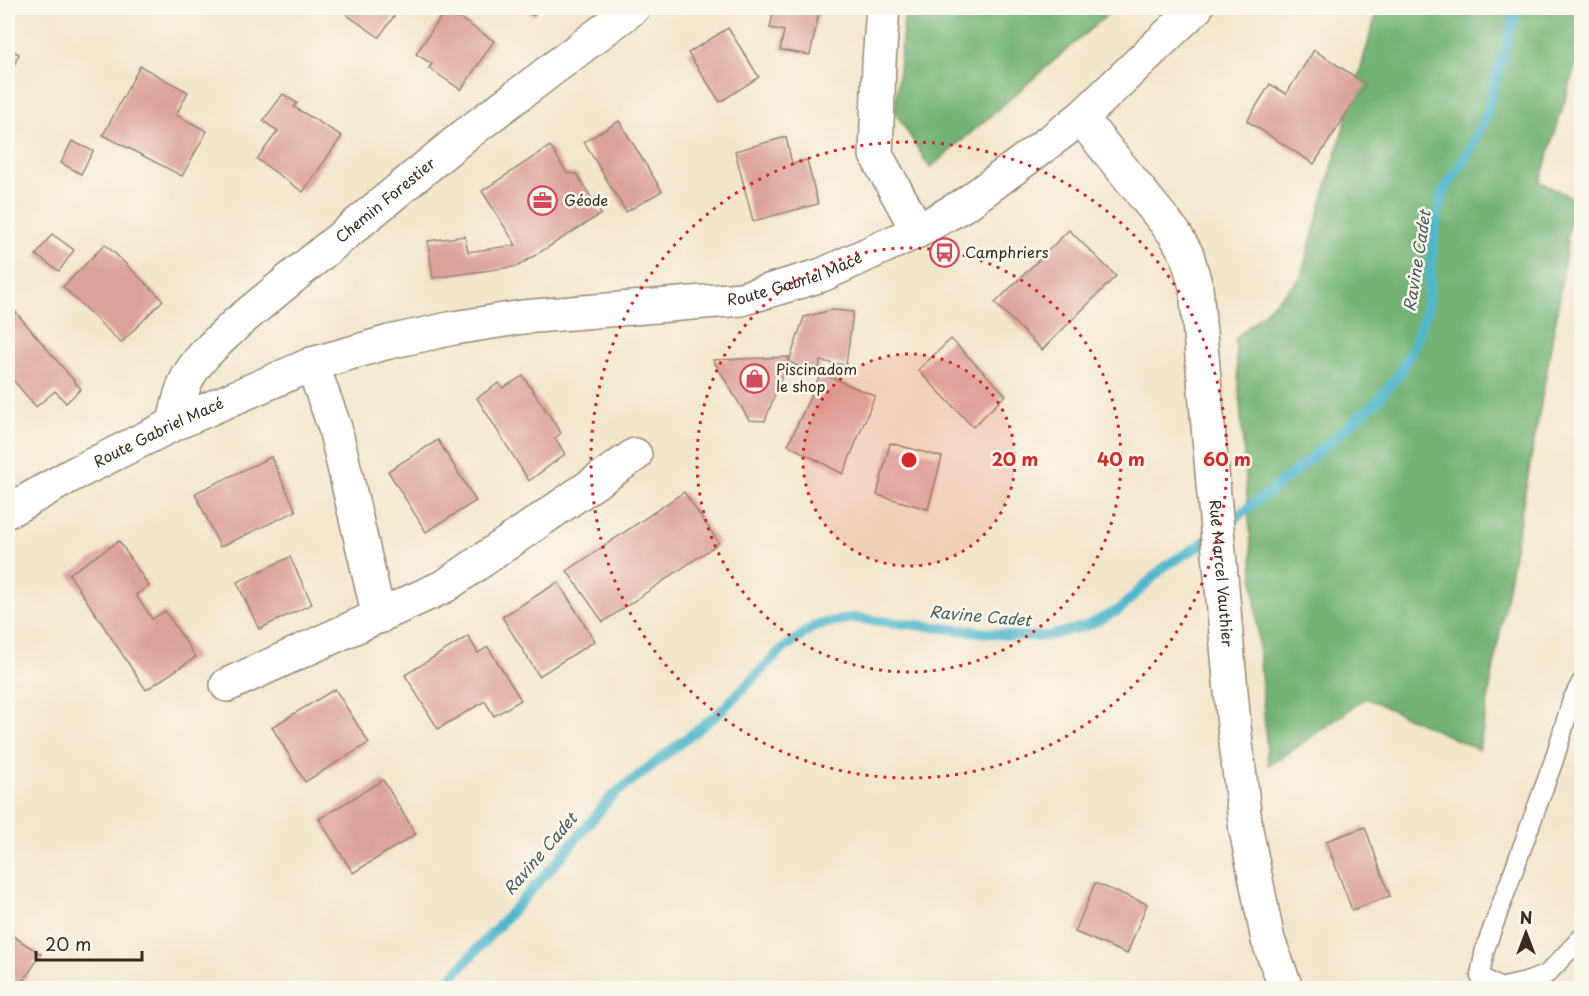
<svg xmlns="http://www.w3.org/2000/svg" width="1589" height="996" font-family="'Playpen Sans',sans-serif">
<rect width="100%" height="100%" fill="#fbf7ec"/>
<filter id="ink" filterUnits="userSpaceOnUse"><feTurbulence type="fractalNoise" baseFrequency=".0167" numOctaves="2"/><feDisplacementMap in="SourceGraphic" scale="12" xChannelSelector="R" yChannelSelector="G"/><feConvolveMatrix kernelMatrix="1 2 1 2 8 2 1 2 1" color-interpolation-filters="sRGB"/></filter>
<filter id="wash" filterUnits="userSpaceOnUse"><feTurbulence type="fractalNoise" baseFrequency=".008" numOctaves="4" result="noise"/><feDisplacementMap in="SourceGraphic" scale="24" xChannelSelector="R" yChannelSelector="G"/><feGaussianBlur stdDeviation="1.35" result="paint"/><feColorMatrix in="noise" values="0 0 0 0 0 0 0 0 0 0 0 0 0 0 0 0 0 1.4 0 .05"/><feComposite in="paint" operator="in"/></filter>
<g filter="url(#wash)">
<rect width="100%" height="100%" fill="#f3e6cc"/>
<!-- forest -->
<g fill="#72b274" stroke="#566e49" stroke-width="1.5">
<path d="M905 8H1102L1107 15 930 168 895 112Z"/>
<path d="M1378 8H1581V48L1540 182 1573 198 1559 302 1479 750 1366 698 1280 759 1268 765 1235 339 1300 279Z"/>
</g>
<g fill="none" stroke-linecap="round" stroke-linejoin="round">
<!-- stream -->
<path stroke="#4fb7cd" stroke-width="10" d="M442 988 555 864 611 797 719 713 779 652 816 625 852 618 1016 636H1048L1089 625 1119 610 1165 566 1199 546 1297 470 1376 402 1401 372 1415 343 1427 309 1434 232 1444 190 1463 162 1484 122 1510 31 1519 8"/>
</g>
<g id="blocks">
<!-- building -->
<g fill="#dca29a">
<path d="M352 8H400L379 37 347 15Z"/>
<path d="M520 8H539L534 16Z"/>
<path d="M771 8H820L810 55 780 50 784 31 770 28 773 14H769Z"/>
<path d="M446 9 494 41 461 90 429 68 432 64 416 54Z"/>
<path d="M728 28 759 77 720 102 688 53Z"/>
<path d="M8 48 19 54 8 79Z"/>
<path d="M1314 50 1366 84 1314 164 1247 121 1270 84 1286 94Z"/>
<path d="M140 66 188 92 176 115 207 131 182 176 103 135Z"/>
<path d="M283 94 297 103 294 107 342 136 303 192 257 159 278 131 263 121Z"/>
<path d="M619 121 662 191 626 212 584 142Z"/>
<path d="M786 137 792 164 807 160 818 204 753 221 735 151Z"/>
<path d="M72 141 93 151 81 174 61 163Z"/>
<path d="M550 146 567 173 577 174 601 214 518 266 433 278 428 241 465 236 468 252 516 245 482 191Z"/>
<path d="M1069 230 1116 276 1042 350 995 303Z"/>
<path d="M52 234 74 250 59 271 36 255Z"/>
<path d="M105 244 163 300 121 343 63 287Z"/>
<path d="M8 303 81 389 66 403 55 391 36 407 8 374Z"/>
<path d="M832 310 853 312 846 365 820 361 819 375 789 362 804 317Z"/>
<path d="M951 339 1006 395 973 427 918 370Z"/>
<path d="M789 357 765 421 749 420 713 360Z"/>
<path d="M821 373 875 396 843 474 788 445Z"/>
<path d="M523 376 561 433 555 438 565 454 529 481 477 398 499 383 503 388Z"/>
<path d="M438 440 476 501 426 532 388 471Z"/>
<path d="M890 443 942 457 928 509 877 495Z"/>
<path d="M271 457 296 511 220 547 195 493Z"/>
<path d="M684 492 719 543 603 622 567 571Z"/>
<path d="M119 541 149 586 136 595 152 619 165 611 196 657 146 690 69 574Z"/>
<path d="M290 557 312 604 259 629 237 582Z"/>
<path d="M558 582 595 641 539 676 502 617Z"/>
<path d="M468 636 478 653 488 647 521 700 494 716 485 701 438 729 405 675Z"/>
<path d="M335 689 369 743 305 782 272 727Z"/>
<path d="M383 780 416 834 353 873 319 819Z"/>
<path d="M1365 827 1390 896 1352 910 1326 841Z"/>
<path d="M1095 883 1147 904 1127 954 1075 932Z"/>
<path d="M8 933 41 954 19 988H8Z"/>
</g>
</g>
</g>
<g filter="url(#ink)">
<use href="#blocks" fill-opacity="0" stroke="#978875" stroke-width="1.5"/>
<g fill="none" stroke-linecap="round" stroke-linejoin="round">
<defs>
<path id="lane" d="M1582 681 1572 700 1554 760 1485 949 1480 976 1500 988 1526 982 1547 974 1582 937"/>
<g id="street">
<path d="M883 8 879 62 876 155 918 231"/>
<path id="s1" d="M1081 118 1175 234 1187 255 1196 287 1234 726 1246 830 1268 940 1286 988"/>
<path d="M312 364 335 428 379 617"/>
<path id="s2" d="M174 424C177 409 180 393 187 379 198 357 220 340 237 323L464 136 633 8"/>
<path d="M227 685 445 586 635 455"/>
</g>
<g id="secondary">
<path id="s3" d="M8 511 70 476 174 424 312 364 389 342 454 328 523 317 741 299 822 275 918 231 967 203 1081 118 1196 8"/>
</g>
</defs>
<!-- lane casing -->
<use href="#lane" stroke="#978875" stroke-width="21"/>
<!-- street casing -->
<use href="#street" stroke="#978875" stroke-width="36"/>
<!-- secondary casing -->
<use href="#secondary" stroke="#978875" stroke-width="36"/>
<!-- lane -->
<use href="#lane" stroke="#fff" stroke-width="18"/>
<!-- street -->
<use href="#street" stroke="#fff" stroke-width="33"/>
<!-- secondary -->
<use href="#secondary" stroke="#fff" stroke-width="33"/>
</g>
</g>
<!-- distance rings -->
<circle cx="909" cy="460" r="106" fill="#d62828" fill-opacity=".12"/>
<g fill="none" stroke="#d62828" stroke-width="3" stroke-dasharray="3 6">
<circle cx="909" cy="460" r="106"/>
<circle cx="909" cy="460" r="212"/>
<circle cx="909" cy="460" r="318"/>
</g>
<!-- icons -->
<defs>
<symbol id="office-ring" viewBox="-11 -11 22 22"><circle r="9.5" fill="#fbf7ec" stroke="#d1495b" stroke-width="1.5"/><path d="M-6-3h4V-5.5h4V-3h4V5H-6ZM-1-4.5V-3h2v-1.5ZM-6 0V1H6V0Z" fill="#d1495b"/></symbol>
<symbol id="bus-ring" viewBox="-11 -11 22 22"><circle r="9.5" fill="#fbf7ec" stroke="#d1495b" stroke-width="1.5"/><path d="M-5-6H5V4H4V6H2V4H-2V6H-4V4H-5ZM-3.5-4V0h7V-4ZM-3.5 1.2v1.5H-2V1.2ZM2 1.2v1.5H3.5V1.2Z" fill="#d1495b"/></symbol>
<symbol id="shop-ring" viewBox="-11 -11 22 22"><circle r="9.5" fill="#fbf7ec" stroke="#d1495b" stroke-width="1.5"/><path d="M-5-2.5h2.3a2.7 3.5 0 0 1 5.4 0H5L5.5 6h-11ZM-1.5-2.5h3a1.5 2.3 0 0 0-3 0Z" fill="#d1495b"/></symbol>
</defs>
<g fill-rule="evenodd">
<use href="#office-ring" x="526" y="184" width="33" height="33"/>
<use href="#bus-ring" x="928" y="236" width="33" height="33"/>
<use href="#shop-ring" x="738" y="362" width="33" height="33"/>
</g>
<g text-anchor="middle" stroke-width="5" stroke-linejoin="round" paint-order="stroke">
<!-- street labels -->
<g font-size="15" fill="#3b2a1e" stroke="#fbf7ec">
<text dy="5" stroke="none"><textPath href="#s2" startOffset="315">Chemin Forestier</textPath></text>
<text dy="5" stroke="none"><textPath href="#s3" startOffset="830">Route Gabriel Macé</textPath></text>
<text dy="5" stroke="none"><textPath href="#s3" startOffset="170">Route Gabriel Macé</textPath></text>
<text dy="5" stroke="none"><textPath href="#s1" startOffset="494">Rue Marcel Vauthier</textPath></text>
</g>
<!-- poi labels -->
<g font-size="15" fill="#3b2a1e" stroke="#fbf7ec" text-anchor="start">
<text x="564" y="206">Géode</text>
<text x="965" y="258">Camphriers</text>
<text x="776" y="375">Piscinadom<tspan x="776" dy="17">le shop</tspan></text>
</g>
<!-- water labels -->
<g font-size="16" font-style="italic" fill="#425b5b" stroke="#fbf7ec">
<text transform="translate(1417 261) rotate(-81)" y="6">Ravine Cadet</text>
<text transform="translate(980 616) rotate(5)" y="6">Ravine Cadet</text>
<text transform="translate(540 854) rotate(-49)" y="6">Ravine Cadet</text>
</g>
</g>
<circle cx="909" cy="460" r="9" fill="#d62828" stroke="#fbf7ec" stroke-width="3"/>
<g font-size="18" text-anchor="middle" font-weight="bold" fill="#d62828" stroke="#fbf7ec" stroke-width="5" stroke-linejoin="round" paint-order="stroke">
<text x="1015" y="466">20 m</text>
<text x="1121" y="466">40 m</text>
<text x="1227" y="466">60 m</text>
</g>
<!-- margin -->
<rect width="1589" height="996" fill="none" stroke="#fbf7ec" stroke-width="30"/>
<!-- north arrow -->
<g transform="translate(1526 933)" stroke="#fbf7ec" stroke-width="4.5" paint-order="stroke">
<path d="M0-4.5L10 22L0 15L-10 22Z" fill="#3b2a1e"/>
<text y="-9" font-size="16" font-weight="bold" text-anchor="middle" fill="#3b2a1e">N</text>
</g>
<!-- scale -->
<path d="M36 951v9h106v-9" fill="none" stroke="#3b2a1e" stroke-width="3"/>
<text x="45" y="951" font-size="18" fill="#3b2a1e" stroke="#fbf7ec" stroke-width="4.5" paint-order="stroke">20 m</text>
</svg>
